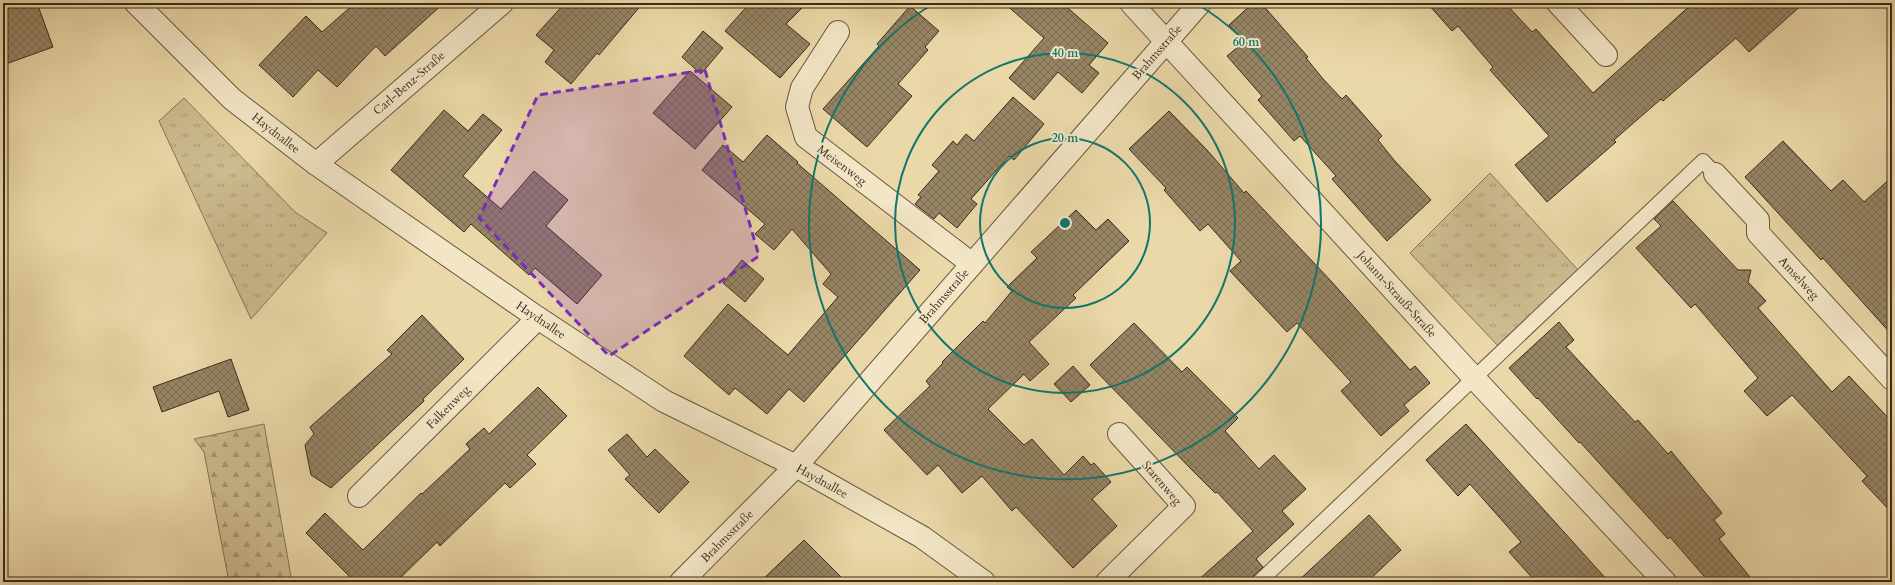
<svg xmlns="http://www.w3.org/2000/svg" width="1895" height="585" font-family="Cardo,serif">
<defs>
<pattern id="forest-firs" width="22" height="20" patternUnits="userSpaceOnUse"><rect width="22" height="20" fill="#cdbb90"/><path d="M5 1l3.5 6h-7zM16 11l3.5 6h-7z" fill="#a79875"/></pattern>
<pattern id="park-tufts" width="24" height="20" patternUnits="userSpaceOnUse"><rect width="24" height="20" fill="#cdbb90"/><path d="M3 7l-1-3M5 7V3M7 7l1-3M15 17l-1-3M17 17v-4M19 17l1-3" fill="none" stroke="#a79875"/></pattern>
<pattern id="building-cross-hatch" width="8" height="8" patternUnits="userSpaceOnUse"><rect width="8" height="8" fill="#968565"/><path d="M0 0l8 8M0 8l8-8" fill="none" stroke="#7b6d53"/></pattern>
</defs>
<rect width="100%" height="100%" fill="#ebd8a8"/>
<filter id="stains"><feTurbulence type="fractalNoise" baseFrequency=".005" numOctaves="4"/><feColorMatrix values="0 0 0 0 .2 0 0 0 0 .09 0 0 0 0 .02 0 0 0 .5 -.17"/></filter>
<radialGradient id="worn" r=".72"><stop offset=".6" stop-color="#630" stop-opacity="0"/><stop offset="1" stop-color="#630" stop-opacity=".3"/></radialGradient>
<!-- forest -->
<path fill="url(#forest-firs)" stroke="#847456" d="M264 424 292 582H229L204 452 194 439Z"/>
<!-- park -->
<g fill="url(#park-tufts)" stroke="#847456">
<path d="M184 98 295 212 327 233 251 319 159 121Z"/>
<path d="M1490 173 1578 270 1500 348 1410 253Z"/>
</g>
<!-- building -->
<g fill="url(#building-cross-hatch)" stroke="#3a2c1d">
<path d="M3 3H37L53 47 3 65Z"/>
<path d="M355 3H444L385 56 376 46 337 87 318 70 293 97 259 65 306 16 322 32Z"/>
<path d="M565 3H643L599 55 597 53 571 84 545 62 554 50 536 35Z"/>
<path d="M750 3H807L786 24 810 44 780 78 725 31Z"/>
<path d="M1004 3H1062L1108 43 1089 65 1099 73 1082 93 1058 72 1034 100 1009 78 1044 38Z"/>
<path d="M1253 3H1261L1308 57 1306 58 1324 80 1342 99 1346 95 1382 136 1378 140 1394 160 1431 200 1387 241 1332 179 1336 176 1300 136 1294 141 1258 100 1262 96 1227 56 1244 42 1229 25Z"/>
<path d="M1427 3H1505L1532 32 1536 29 1593 93 1693 3H1804L1749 52 1736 38 1663 101 1661 99 1638 119 1614 140 1616 142 1547 202 1515 165 1549 136 1490 70 1493 67 1458 26 1452 31Z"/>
<path d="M910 6 939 31 925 47 928 50 898 84 912 96 867 147 823 109 879 46 877 44Z"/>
<path d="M703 31 723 48 701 74 682 57Z"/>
<path d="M690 71 732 107 695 149 653 113Z"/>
<path d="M1013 97 1044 124 1014 160 1009 156 971 199 977 204 957 228 939 213 934 219 915 204 921 197 918 195 939 171 932 165 953 141 957 145 966 134 974 141Z"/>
<path d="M444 110 468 131 483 114 502 130 463 176 501 209 534 171 568 200 546 226 602 275 577 304 535 268 529 275 471 224 464 232 391 170Z"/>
<path d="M1169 111 1207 150 1244 193 1246 191 1331 281 1410 370 1415 366 1430 383 1404 405 1409 411 1381 436 1341 391 1351 382 1297 323 1287 332 1230 271 1241 261 1208 224 1200 231 1164 190 1166 188 1129 149Z"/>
<path d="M767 135 798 162 797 163 920 270 804 402 789 389 767 414 735 388 729 395 684 356 728 304 788 355 838 297 823 284 831 274 792 229 774 250 755 234 765 224 702 170 723 145 743 162Z"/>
<path d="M1783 141 1831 191 1843 180 1864 202 1892 177V335L1823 258 1821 260 1745 177Z"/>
<path d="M1673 201 1738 270H1751L1748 282 1766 301 1758 308 1832 392 1849 376 1892 422V513L1862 481 1867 476 1792 395 1767 416 1744 391 1758 378 1695 304 1691 308 1636 248 1661 226 1654 219Z"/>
<path d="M1076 210 1096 230 1108 219 1129 241 1073 295 1076 298 1029 342 1049 364 1030 381 1024 374 988 409 1024 445 1032 439 1064 475 1083 456 1091 465 1094 463 1111 482 1092 499 1117 526 1073 568 1016 507 1012 511 982 476 962 493 938 465 927 475 884 430 930 386 926 381 943 363 942 362 983 321 985 323 1012 291 1007 287 1037 258 1031 252Z"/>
<path d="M742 260 764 279 745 302 723 283Z"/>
<path d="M422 315 464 359 423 399 424 401 331 488 311 475 305 445 314 434 310 427 392 354 387 350Z"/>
<path d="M1559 322 1574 340 1566 347 1635 422 1638 420 1668 454 1671 451 1722 513 1714 520 1725 534 1719 539 1754 582H1709L1670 537 1668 539 1580 442 1579 443 1538 398 1537 399 1509 368Z"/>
<path d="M1134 323 1182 372 1187 367 1238 418 1225 431 1259 469 1274 455 1306 489 1282 511 1294 524 1256 559 1263 567 1253 576 1251 582H1196L1253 531 1217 492 1215 493 1192 470 1090 365Z"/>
<path d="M231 359 249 410 228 417 219 391 162 412 153 387Z"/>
<path d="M1073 366 1090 385 1071 402 1054 384Z"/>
<path d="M538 387 567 416 527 455 536 464 510 488 505 483 440 546 437 542 396 582H355L306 533 325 513 363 550 421 493 422 494 470 449 466 444 484 428 489 434Z"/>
<path d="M1466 424 1508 470 1609 582H1536L1509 552 1521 542 1470 484 1458 496 1426 460Z"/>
<path d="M627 434 647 457 655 449 689 482 659 513 625 479 630 475 608 450Z"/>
<path d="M1369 515 1401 550 1367 582H1297Z"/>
<path d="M804 540 846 582H760Z"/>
</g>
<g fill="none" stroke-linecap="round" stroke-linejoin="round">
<defs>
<path id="lane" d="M1259 582 1703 161 1715 174"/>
<g id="street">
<path d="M136 3 232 99 316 164 538 318 664 401 796 466 922 537 984 582"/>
<path d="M1131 3 1475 379 1665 582"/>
<path d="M1558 3 1606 55"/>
<path d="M838 32 802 88 797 107 806 137 972 264"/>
<path d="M316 164 502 3"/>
<path d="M1715 174 1758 220V233L1892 379"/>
<path d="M359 496 538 318"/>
<path d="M681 582 796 466 1200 3"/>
<path d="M1107 582 1184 506 1119 434"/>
</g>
</defs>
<!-- lane casing -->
<use href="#lane" stroke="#665740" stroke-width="16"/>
<!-- street casing -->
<use href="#street" stroke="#665740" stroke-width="24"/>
<!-- lane -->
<use href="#lane" stroke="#f2e6c6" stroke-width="14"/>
<!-- street -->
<use href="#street" stroke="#f2e6c6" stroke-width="22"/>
</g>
<!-- marked area -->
<path fill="#7b2cbf" fill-opacity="0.2" stroke="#7b2cbf" stroke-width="3" stroke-dasharray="8 5" stroke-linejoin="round" d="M705 70 759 256 609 356 479 218 538 95Z"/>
<!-- distance rings -->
<g fill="none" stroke="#0f766e" stroke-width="2">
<circle cx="1065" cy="223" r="85"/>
<circle cx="1065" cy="223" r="170"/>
<path d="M1197 4A256 256 0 1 1 933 4"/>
</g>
<g text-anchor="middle" stroke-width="4" stroke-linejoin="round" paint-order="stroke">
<!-- street labels -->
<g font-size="12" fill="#3a2c1d" stroke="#f2e6c6">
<text transform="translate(1157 52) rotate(-49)" y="4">Brahmsstraße</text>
<text transform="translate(409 83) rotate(-41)" y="4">Carl-Benz-Straße</text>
<text transform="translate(276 133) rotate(38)" y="4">Haydnallee</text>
<text transform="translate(842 165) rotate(37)" y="4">Meisenweg</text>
<text transform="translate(1799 278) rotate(47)" y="4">Amselweg</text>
<text transform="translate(1397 294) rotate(48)" y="4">Johann-Strauß-Straße</text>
<text transform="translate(944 296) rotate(-49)" y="4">Brahmsstraße</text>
<text transform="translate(541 320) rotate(34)" y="4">Haydnallee</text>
<text transform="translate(448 407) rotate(-45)" y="4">Falkenweg</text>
<text transform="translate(822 481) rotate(29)" y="4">Haydnallee</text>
<text transform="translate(1162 483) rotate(49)" y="4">Starenweg</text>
<text transform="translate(727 536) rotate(-45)" y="4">Brahmsstraße</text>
</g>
</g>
<circle cx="1065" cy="223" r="6" fill="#0f766e" stroke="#f2e6c6" stroke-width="2"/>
<g font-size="12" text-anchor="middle" font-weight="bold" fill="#0f766e" stroke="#f2e6c6" stroke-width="4" stroke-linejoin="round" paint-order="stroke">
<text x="1246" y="46">60 m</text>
<text x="1065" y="57">40 m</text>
<text x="1065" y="142">20 m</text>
</g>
<!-- margin -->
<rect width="1895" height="585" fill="none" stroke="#ebd8a8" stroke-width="16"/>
<rect x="4" y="4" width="1887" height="577" fill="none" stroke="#3a2c1d" stroke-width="2"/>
<rect x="8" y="8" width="1879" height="569" fill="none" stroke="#3a2c1d"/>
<rect width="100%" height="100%" filter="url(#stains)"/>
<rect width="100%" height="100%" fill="url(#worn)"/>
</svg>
